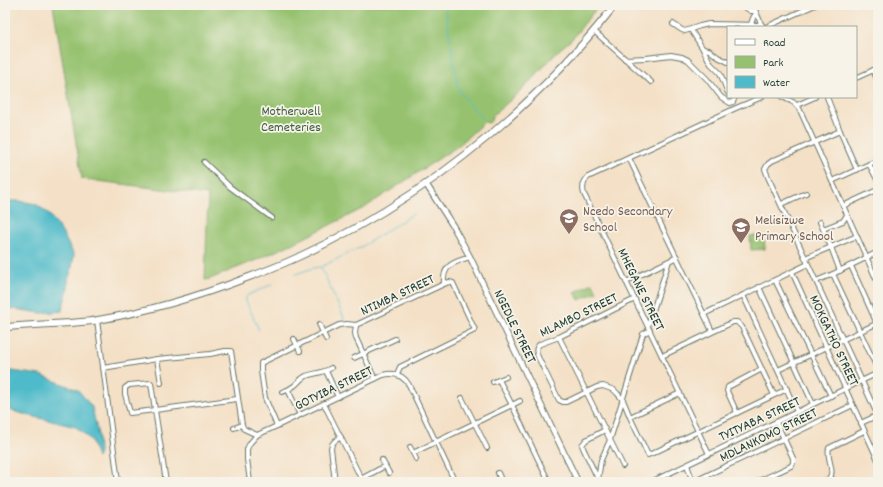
<svg xmlns="http://www.w3.org/2000/svg" width="883" height="487" font-family="Dekko,sans-serif">
<rect width="100%" height="100%" fill="#f7f3e8"/>
<filter id="ink" filterUnits="userSpaceOnUse"><feTurbulence type="fractalNoise" baseFrequency=".025" numOctaves="2"/><feDisplacementMap in="SourceGraphic" scale="8" xChannelSelector="R" yChannelSelector="G"/><feConvolveMatrix kernelMatrix="1 2 1 2 8 2 1 2 1" color-interpolation-filters="sRGB"/></filter>
<filter id="wash" filterUnits="userSpaceOnUse"><feTurbulence type="fractalNoise" baseFrequency=".012" numOctaves="4" result="noise"/><feDisplacementMap in="SourceGraphic" scale="16" xChannelSelector="R" yChannelSelector="G"/><feGaussianBlur stdDeviation="0.9" result="paint"/><feColorMatrix in="noise" values="0 0 0 0 0 0 0 0 0 0 0 0 0 0 0 0 0 1.4 0 .05"/><feComposite in="paint" operator="in"/></filter>
<g filter="url(#wash)">
<rect width="100%" height="100%" fill="#f4e0c6"/>
<!-- green -->
<g fill="#96c270" stroke="#5a8052">
<path d="M53 5H599L572 39 560 49 522 90 492 116 491 121 489 123 484 122 458 146 364 208 302 239 261 258 210 279 205 280 208 195 82 179Z"/>
<path d="M764 235 765 249 751 250 750 236Z"/>
<path d="M593 283 597 292 579 300 575 292Z"/>
</g>
<!-- water -->
<g fill="#4fbbca" stroke="#377c7f">
<path d="M5 201H20L36 204 49 214 63 234 74 255 71 272 68 279V289L64 303 62 311 42 313 5 308Z"/>
<path d="M5 370 40 375 78 390 92 407 98 435 99 453 97 458 91 440 76 427 31 416 5 409Z"/>
</g>
<g fill="none" stroke-linecap="round" stroke-linejoin="round">
<!-- stream -->
<g stroke="#4fbbca" stroke-width="1">
<path d="M445 5 450 40"/>
<path d="M451 45 458 87 462 95 482 118"/>
<path d="M296 274 313 268 320 267"/>
<path d="M344 318 321 267 361 247 413 214"/>
<path d="M259 330 246 301V297L248 295 273 284"/>
</g>
</g>
</g>
<g filter="url(#ink)">
<g fill="none" stroke-linecap="round" stroke-linejoin="round">
<defs>
<g id="minor">
<path d="M741 5 751 11H755"/>
<path d="M753 5 762 26"/>
<path d="M874 5 878 13"/>
<path d="M673 24 682 30 685 31 700 26 709 24 762 25"/>
<path d="M750 27 753 18 756 13"/>
<path d="M766 27 815 5"/>
<path d="M691 30 703 49 711 64 720 73 728 93"/>
<path d="M594 31 651 82"/>
<path d="M703 49 709 50 718 57 728 62"/>
<path d="M625 59 646 58 671 55 682 57 688 60 707 79 721 97 730 103 733 102 735 97"/>
<path d="M873 70 878 81"/>
<path d="M856 78 878 68"/>
<path d="M782 97 793 102 799 108 878 283"/>
<path d="M827 97 840 131 857 170"/>
<path d="M797 105 815 97"/>
<path d="M840 131 772 161 768 164 765 169 768 177 878 416"/>
<path d="M629 158 712 331"/>
<path d="M204 162 230 187 272 218"/>
<path d="M869 164 878 181"/>
<path d="M832 181 878 160"/>
<path d="M781 204 806 193"/>
<path d="M843 206 875 191 878 189"/>
<path d="M820 222 831 247 840 271"/>
<path d="M823 229 843 221 847 215"/>
<path d="M805 258 857 236"/>
<path d="M851 266 878 326"/>
<path d="M792 272 878 460"/>
<path d="M833 274 878 370"/>
<path d="M775 280 831 396"/>
<path d="M816 281 833 274 878 252"/>
<path d="M626 282 677 257"/>
<path d="M444 284C442 264 455 262 470 257"/>
<path d="M759 287 813 404"/>
<path d="M743 295 797 412"/>
<path d="M635 299 559 337 540 344C535 348 536 352 538 357L559 400 563 402H566L597 387 603 386 614 390 617 393 623 400 630 417 648 455 653 453 787 389"/>
<path d="M704 314 808 264"/>
<path d="M97 320 118 482"/>
<path d="M319 324 326 339"/>
<path d="M356 325 444 284 449 282 453 283 475 330 402 366 400 367 397 374"/>
<path d="M356 325 355 333 356 338 375 379"/>
<path d="M648 326 669 261"/>
<path d="M559 337 623 466"/>
<path d="M294 339 300 351"/>
<path d="M662 356 729 324 733 322H737L742 327 774 395"/>
<path d="M354 358 395 339"/>
<path d="M157 359 161 383"/>
<path d="M103 368 157 359 210 354 225 351H231L242 425 244 429 257 435"/>
<path d="M778 370 878 323"/>
<path d="M326 371 338 397"/>
<path d="M499 380 512 405 520 401"/>
<path d="M493 382 506 377"/>
<path d="M151 383 155 410 130 413 125 394V388L129 385Z"/>
<path d="M288 390 300 415"/>
<path d="M282 392C286 391 290 389 294 386 298 383 301 378 306 376 315 373 323 373 331 368"/>
<path d="M462 398 487 448"/>
<path d="M324 404 363 482"/>
<path d="M737 413 727 391 728 387 762 369"/>
<path d="M630 417 680 393"/>
<path d="M861 423 878 415"/>
<path d="M277 426 265 398 261 371V363L339 325 347 324 356 325"/>
<path d="M234 428 242 425"/>
<path d="M410 447 416 459"/>
<path d="M413 453 512 405 548 480 543 482"/>
<path d="M709 454 584 194C582 187 583 182 588 177L736 108 762 97"/>
<path d="M382 460 389 473"/>
<path d="M687 465 693 482"/>
<path d="M498 473 502 482"/>
<path d="M830 477 836 482"/>
<path d="M361 479 385 466"/>
<path d="M598 479 584 450 582 445 586 440 605 430"/>
<path d="M598 480 601 460 610 440 643 334 650 330"/>
<path d="M166 482 155 410 237 399"/>
<path d="M238 482 250 480"/>
<path d="M250 482 247 459V449L250 443 257 435 277 426 383 375C394 372 403 375 409 385L455 482"/>
<path d="M335 482 331 448C332 442 336 440 341 437"/>
<path d="M447 482 454 479"/>
<path d="M651 482 878 373"/>
<path d="M693 482 853 405"/>
<path d="M757 482 791 466 793 463V458L776 422"/>
<path d="M822 482C825 481 829 479 830 477 835 471 826 457 829 448L864 431"/>
</g>
<path id="tertiary" d="M426 184 453 226 470 257 578 482"/>
<path id="secondary" d="M5 327C26 325 48 324 69 323 79 322 88 322 98 320 150 311 200 296 249 277 265 271 281 265 296 258 422 200 529 114 615 5"/>
</defs>
<!-- minor casing -->
<use href="#minor" stroke="#6a7667" stroke-width="6"/>
<!-- tertiary casing -->
<use href="#tertiary" stroke="#6a7667" stroke-width="7"/>
<!-- secondary casing -->
<use href="#secondary" stroke="#6a7667" stroke-width="8"/>
<!-- minor -->
<use href="#minor" stroke="#fff" stroke-width="4"/>
<!-- tertiary -->
<use href="#tertiary" stroke="#fff" stroke-width="5"/>
<!-- secondary -->
<use href="#secondary" stroke="#fff" stroke-width="6"/>
</g>
</g>
<!-- icons -->
<defs>
<symbol id="school-pin" viewBox="-11 -11 22 30"><path d="M0 17L-7.5 6A9.5 9.5 0 1 1 7.5 6Z" fill="#8d6e63" stroke="#f7f3e8"/><path d="M0-5L7-2L0 1L-7-2ZM-4 1L0 2.5L4 1V4Q0 6-4 4Z" fill="#fff"/></symbol>
</defs>
<g fill-rule="evenodd">
<use href="#school-pin" x="558" y="207" width="22" height="30"/>
<use href="#school-pin" x="730" y="216" width="22" height="30"/>
</g>
<g text-anchor="middle" stroke-width="3.5" stroke-linejoin="round" paint-order="stroke">
<!-- park labels -->
<g font-size="14" fill="#3d5e43" stroke="#f7f3e8">
<text x="291" y="115">Motherwell<tspan x="291" dy="16">Cemeteries</tspan></text>
</g>
<!-- education labels -->
<g font-size="14" fill="#785e54" stroke="#f7f3e8" text-anchor="start">
<text x="583" y="215">Ncedo Secondary<tspan x="583" dy="16">School</tspan></text>
<text x="755" y="224">Melisizwe<tspan x="755" dy="16">Primary School</tspan></text>
</g>
<!-- street labels -->
<g font-size="14" fill="#1f3d34" stroke="#f7f3e8">
<text transform="translate(642 289) rotate(64)" y="5">MHEGANE STREET</text>
<text transform="translate(397 294) rotate(-25)" y="5">NTIMBA STREET</text>
<text transform="translate(578 314) rotate(-26)" y="5">MLAMBO STREET</text>
<text transform="translate(516 326) rotate(64)" y="5">NGEDLE STREET</text>
<text transform="translate(835 340) rotate(65)" y="5">MOKGATHO STREET</text>
<text transform="translate(333 387) rotate(-26)" y="5">GOTYIBA STREET</text>
<text transform="translate(759 418) rotate(-25)" y="5">TYITYABA STREET</text>
<text transform="translate(768 434) rotate(-26)" y="5">MDLANKOMO STREET</text>
</g>
</g>
<!-- margin -->
<rect width="883" height="487" fill="none" stroke="#f7f3e8" stroke-width="20"/>
<!-- legend -->
<rect x="727" y="26" width="130" height="72" fill="#f7f3e8" stroke="#a1aaa0"/>
<rect x="735" y="39" width="20" height="6" fill="#ffffff" stroke="#a1aaa0"/>
<text x="763" y="46" font-size="12" fill="#1f3d34">Road</text>
<rect x="735" y="56" width="20" height="12" fill="#96c270" stroke="#a1aaa0"/>
<text x="763" y="66" font-size="12" fill="#1f3d34">Park</text>
<rect x="735" y="76" width="20" height="12" fill="#4fbbca" stroke="#a1aaa0"/>
<text x="763" y="86" font-size="12" fill="#1f3d34">Water</text>
</svg>
